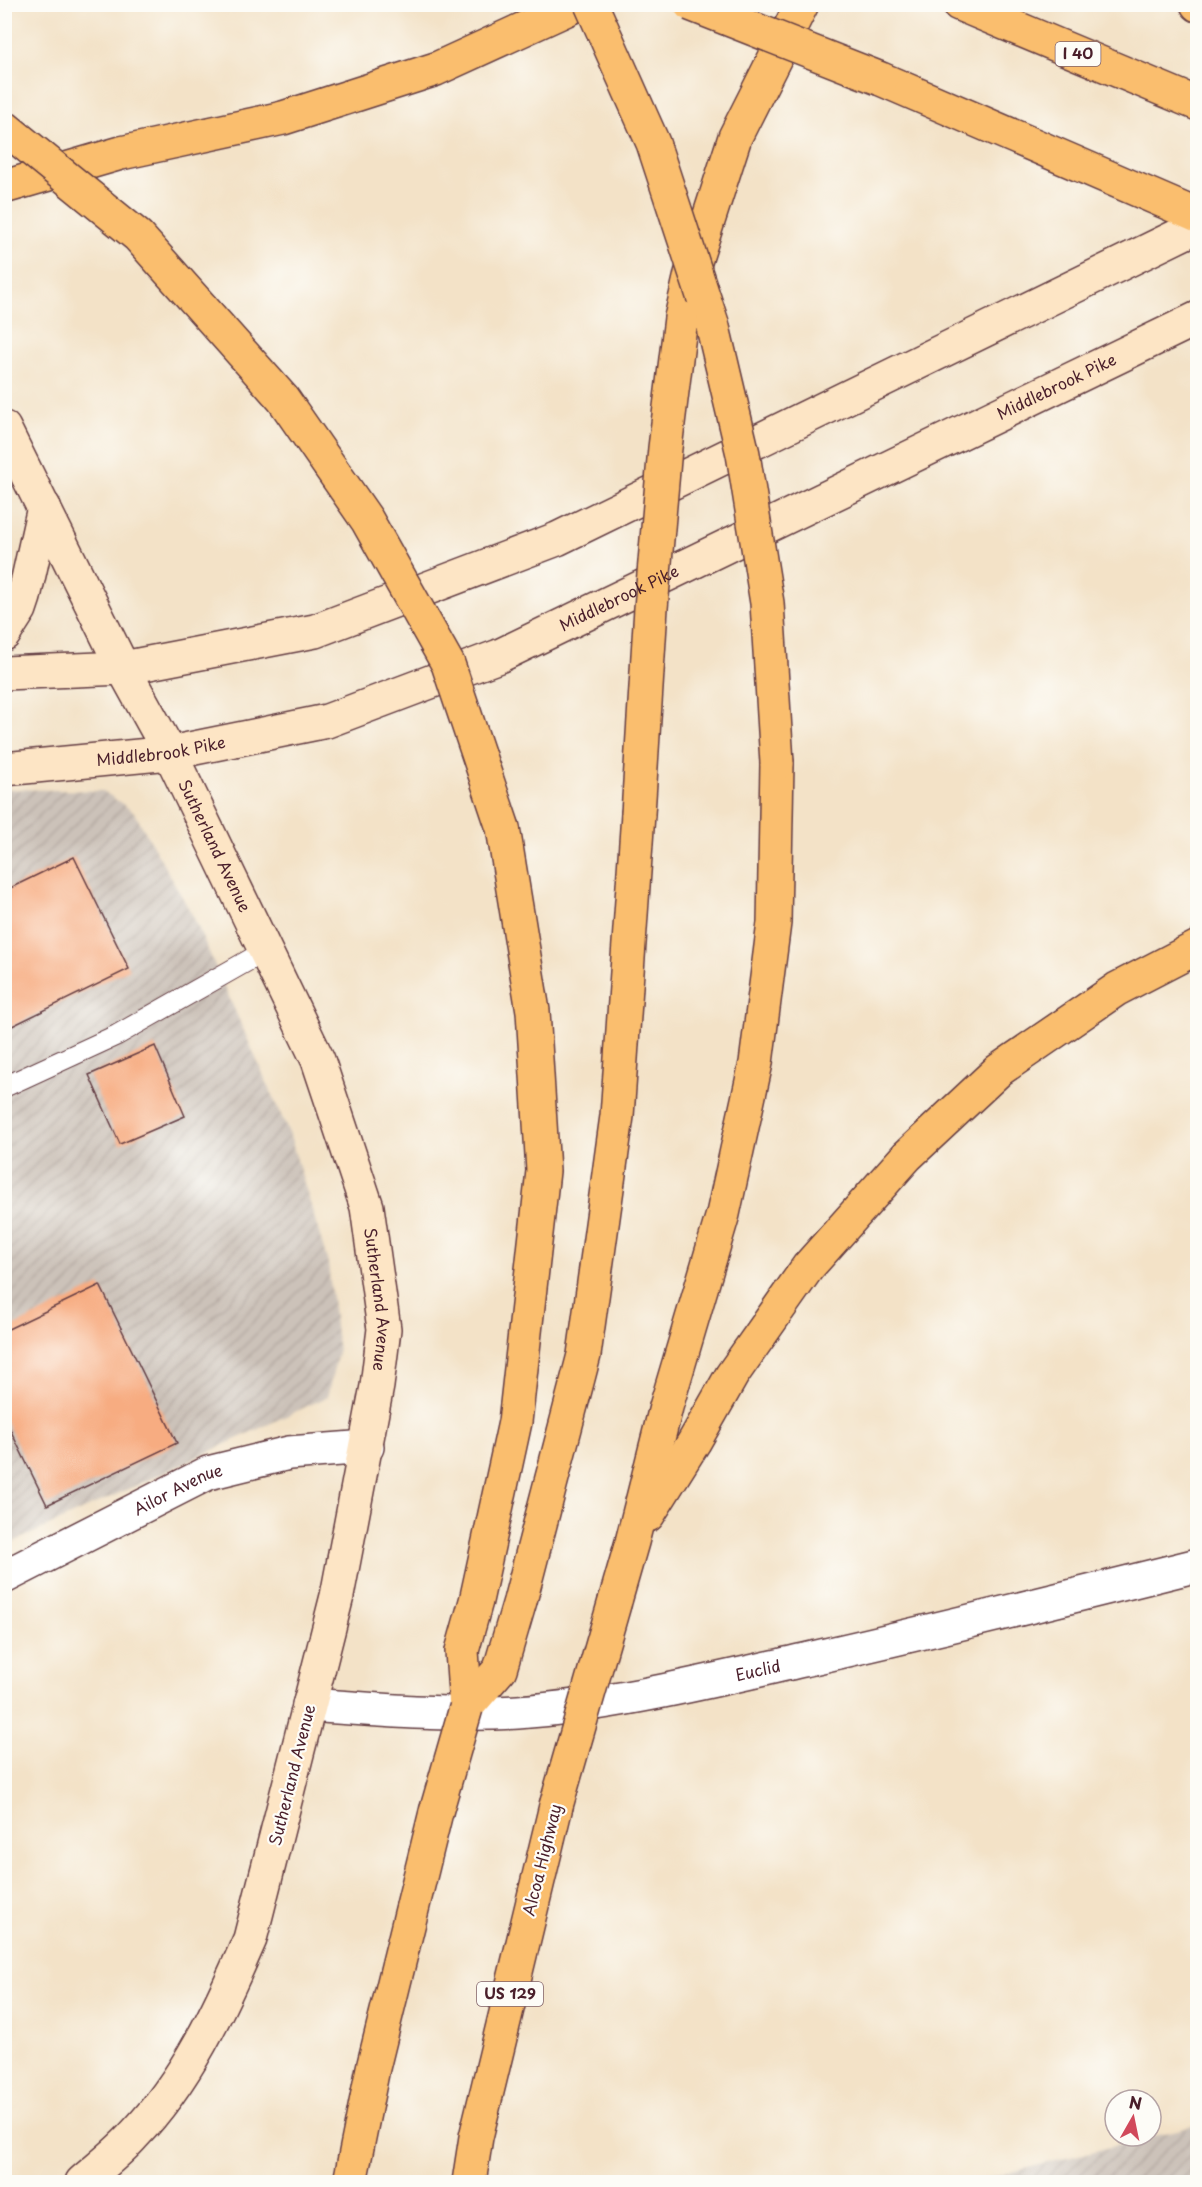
<svg xmlns="http://www.w3.org/2000/svg" width="1202" height="2187" font-family="'Playpen Sans',sans-serif">
<defs>
<pattern id="industrial-furrows" width="10" height="10" patternUnits="userSpaceOnUse" patternTransform="scale(1.5)"><rect width="10" height="10" fill="#ccc2b9"/><path d="M-1 1l2-2M0 10L10 0M9 11l2-2" fill="none" stroke="#b1a69f"/></pattern>
</defs>
<rect width="100%" height="100%" fill="#fdfcf7"/>
<filter id="ink" filterUnits="userSpaceOnUse"><feTurbulence type="fractalNoise" baseFrequency=".0167" numOctaves="2"/><feDisplacementMap in="SourceGraphic" scale="12" xChannelSelector="R" yChannelSelector="G"/><feConvolveMatrix kernelMatrix="1 2 1 2 8 2 1 2 1" color-interpolation-filters="sRGB"/></filter>
<filter id="wash" filterUnits="userSpaceOnUse"><feTurbulence type="fractalNoise" baseFrequency=".008" numOctaves="4" result="noise"/><feDisplacementMap in="SourceGraphic" scale="24" xChannelSelector="R" yChannelSelector="G"/><feGaussianBlur stdDeviation="1.35" result="paint"/><feColorMatrix in="noise" values="0 0 0 0 0 0 0 0 0 0 0 0 0 0 0 0 0 1.4 0 .05"/><feComposite in="paint" operator="in"/></filter>
<g filter="url(#wash)">
<rect width="100%" height="100%" fill="#f3e2c7"/>
<!-- industrial -->
<g fill="url(#industrial-furrows)">
<path d="M5 789 103 791 134 812 194 918 289 1133 328 1263 338 1352 327 1397 5 1546Z"/>
<path d="M1197 2125V2182H972Z"/>
</g>
<g id="blocks">
<!-- building -->
<g fill="#f7ac81">
<path d="M74 857 129 969 4 1030V891Z"/>
<path d="M155 1046 185 1116 120 1144 89 1075Z"/>
<path d="M100 1285 177 1443 47 1505 4 1417V1331Z"/>
</g>
</g>
</g>
<g filter="url(#ink)">
<use href="#blocks" fill-opacity="0" stroke="#633c42" stroke-width="1.5"/>
<g fill="none" stroke-linecap="round" stroke-linejoin="round">
<defs>
<path id="lane" d="M4 1087 117 1035 265 951"/>
<g id="street">
<path id="s1" d="M4 1577 208 1473 289 1453 367 1447"/>
<path id="s2" d="M309 1705C379 1710 448 1716 518 1712 615 1705 709 1681 804 1660 936 1630 1066 1598 1198 1565"/>
</g>
<g id="secondary">
<path id="s3" d="M4 428 123 668 170 753 318 1060 367 1207 384 1329 377 1386 337 1596 250 1939C220 2008 187 2080 133 2136 118 2153 99 2167 82 2182"/>
<path d="M4 634 20 609 24 597 44 507"/>
<path d="M4 673 123 668 315 631 557 539 1198 226"/>
<path id="s4" d="M4 769 170 753 327 721 499 656 1198 318"/>
</g>
<g id="highway">
<path d="M959 4 1198 104"/>
<path d="M1197 4 1198 5"/>
<path d="M881 79 1198 216"/>
<path d="M4 187 121 153 283 118 436 69 578 4"/>
<path d="M681 318 691 274 735 137 802 4"/>
<path d="M648 1515 694 1442 732 1375 808 1267 907 1156 999 1070 1117 989 1198 947"/>
<path d="M615 1601 632 1542 666 1407 723 1214 756 1063 774 923 777 763"/>
<path d="M466 1708 500 1669 520 1601 584 1355 617 1116 638 814"/>
<path d="M466 1708 462 1651 476 1601 515 1422 543 1171 533 1011 503 828"/>
<path d="M350 2182 373 2068 436 1812"/>
<path d="M469 2182 476 2137 556 1806"/>
</g>
</defs>
<!-- lane casing -->
<use href="#lane" stroke="#633c42" stroke-width="22"/>
<!-- street casing -->
<use href="#street" stroke="#633c42" stroke-width="36"/>
<!-- secondary casing -->
<use href="#secondary" stroke="#633c42" stroke-width="36"/>
<!-- highway casing -->
<use href="#highway" stroke="#633c42" stroke-width="36"/>
<!-- lane -->
<use href="#lane" stroke="#fff" stroke-width="20"/>
<!-- street -->
<use href="#street" stroke="#fff" stroke-width="33"/>
<!-- secondary -->
<use href="#secondary" stroke="#fde5c5" stroke-width="33"/>
<!-- highway -->
<use href="#highway" stroke="#fabe6e" stroke-width="33"/>
<defs>
<g id="highway-bridge">
<path d="M591 4 653 143 712 323 743 454 767 603 777 763"/>
<path d="M690 4 881 79"/>
<path d="M4 127 138 236 283 399 367 520 448 664 503 828"/>
<path d="M638 814 651 608 665 448 681 318"/>
<path d="M556 1806 615 1601"/>
<path d="M436 1812 466 1708"/>
</g>
</defs>
<!-- highway-bridge casing -->
<use href="#highway-bridge" stroke="#633c42" stroke-width="36" stroke-linecap="butt"/>
<!-- highway-bridge -->
<use href="#highway-bridge" stroke="#fabe6e" stroke-width="33"/>
</g>
</g>
<g text-anchor="middle" stroke-width="4.5" stroke-linejoin="round" paint-order="stroke">
<!-- shield labels -->
<g fill="#fdfcf7" stroke="#806168" stroke-width="1.5">
<rect x="1055.5" y="42" width="45" height="24" rx="4.5"/>
<rect x="477" y="1982" width="66" height="24" rx="4.5"/>
</g>
<g font-size="15" font-weight="bold" fill="#4a1f2b">
<text x="1078" y="59">I 40</text>
<text x="510" y="1999">US 129</text>
</g>
<!-- street labels -->
<g font-size="16" fill="#4a1f2b" stroke="#fdfcf7">
<text dy="6" stroke="none"><textPath href="#s4" startOffset="1130">Middlebrook Pike</textPath></text>
<text dy="6" stroke="none"><textPath href="#s4" startOffset="644">Middlebrook Pike</textPath></text>
<text dy="6" stroke="none"><textPath href="#s4" startOffset="158">Middlebrook Pike</textPath></text>
<text dy="6" stroke="none"><textPath href="#s3" startOffset="468">Sutherland Avenue</textPath></text>
<text dy="6" stroke="none"><textPath href="#s3" startOffset="954">Sutherland Avenue</textPath></text>
<text dy="6" stroke="none"><textPath href="#s1" startOffset="195">Ailor Avenue</textPath></text>
<text dy="6" stroke="none"><textPath href="#s2" startOffset="453">Euclid</textPath></text>
<text transform="translate(292 1775) rotate(-76)" y="6">Sutherland Avenue</text>
<text transform="translate(542 1860) rotate(-76)" y="6">Alcoa Highway</text>
</g>
</g>
<!-- margin -->
<rect width="1202" height="2187" fill="none" stroke="#fdfcf7" stroke-width="24"/>
<!-- north arrow -->
<g transform="translate(1133 2118) rotate(9)"><circle r="28" fill="#fdfcf7" stroke="#b5a4a5" stroke-width="1.5"/>
<path d="M0-4.5L10 22L0 15L-10 22Z" fill="#d1495b"/>
<text y="-9" font-size="16" font-weight="bold" text-anchor="middle" fill="#4a1f2b">N</text>
</g>
</svg>
